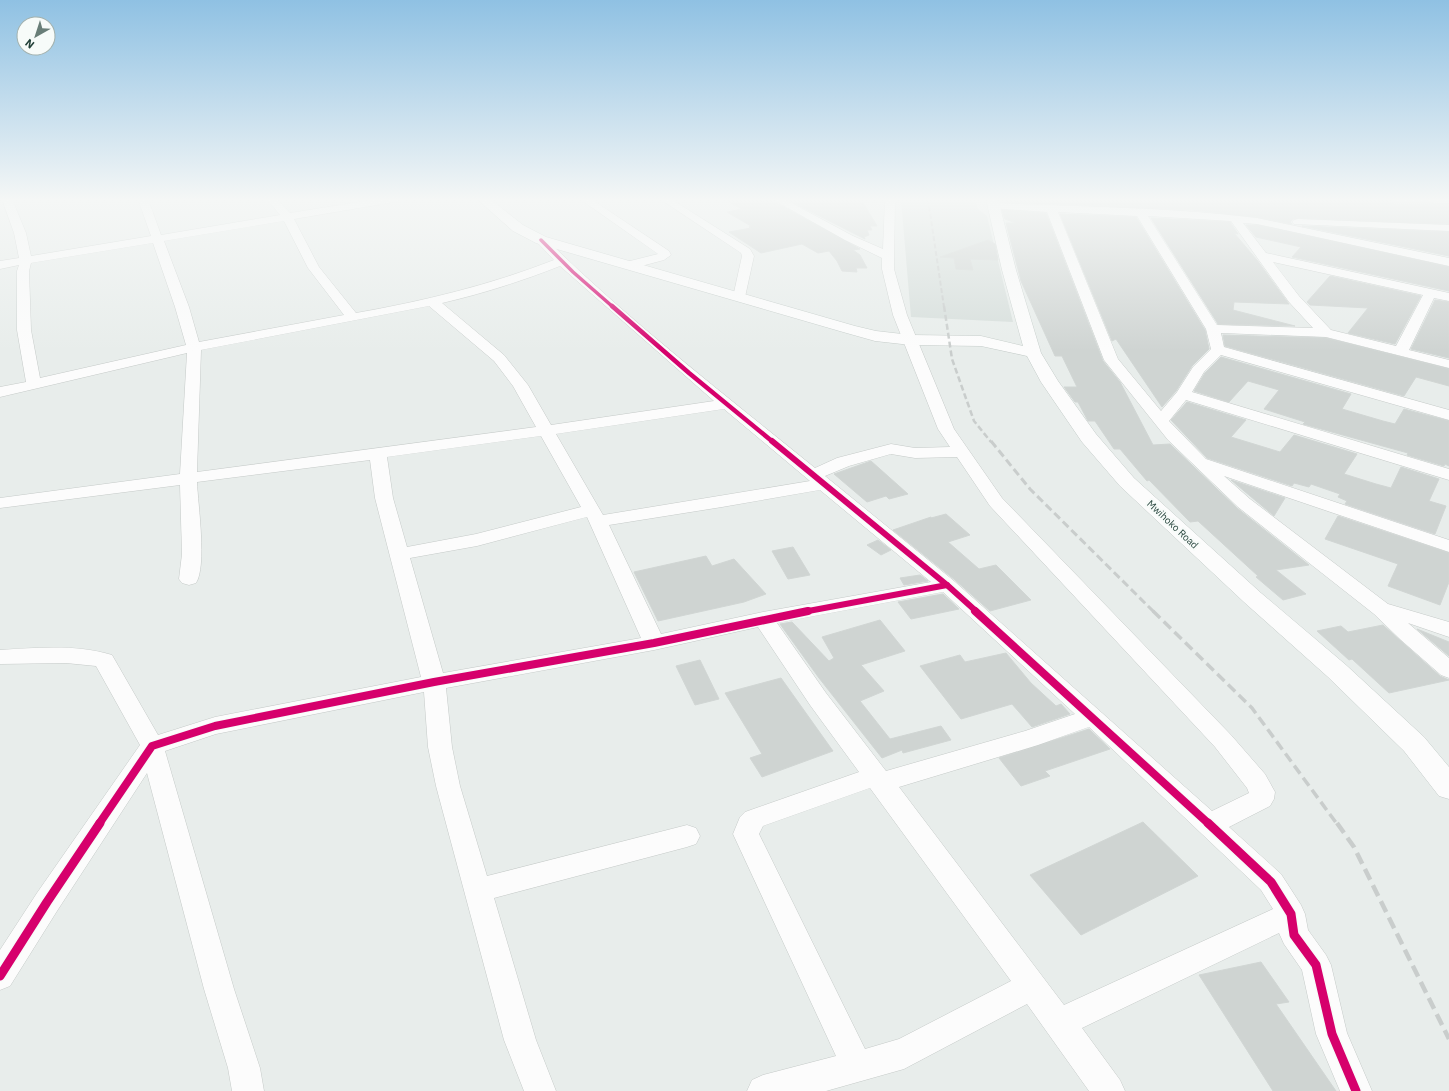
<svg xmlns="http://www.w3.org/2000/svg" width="1449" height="1091" font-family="'IBM Plex Sans',sans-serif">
<rect width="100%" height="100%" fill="#e8edeb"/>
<!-- built -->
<path fill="#d6dedb" d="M901 199H978L976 204 979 210 987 216 1013 322 911 317Z"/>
<!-- building -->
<g fill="#cfd4d2" stroke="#d1d6d4">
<path d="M723 199H771V200L860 249 853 250 860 255 867 268H856L857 272 842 271 837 261 829 251 818 253 802 244 761 253 729 232 751 228 749 227 751 226 727 212 742 209Z"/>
<path d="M786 199H861L877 226H870L872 230H867L869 235 864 237 865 239Z"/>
<path d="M1004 199H1386L1394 204H1449V224L1298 218 1293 219 1290 222 1292 224 1257 217 1192 210 1006 202Z"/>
<path d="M1002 210 1046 213 1103 361 1120 382 1153 445 1170 444 1237 508 1309 565 1276 570 1306 594 1283 600 1256 577 1258 576 1198 521 1190 522 1149 480 1147 481 1120 449H1114L1095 421H1088L1078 402H1075L1064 387H1077L1062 356H1055L1021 281 1006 223H1016L1005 219Z"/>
<path d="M1060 214 1136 217 1205 330 1209 349 1192 366 1176 391 1162 407 1116 339 1112 341Z"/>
<path d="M1151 218 1230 222 1238 234 1234 233 1257 260 1289 304 1234 302 1233 310 1295 326 1218 324Z"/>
<path d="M1246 225H1257L1449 267V291L1292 257 1301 247 1256 237Z"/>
<path d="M1302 226 1449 232V256Z"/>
<path d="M988 240 995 244 998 260 970 259 973 270 956 269 954 258 940 257Z"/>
<path d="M1330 276 1421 296 1395 344 1348 333 1368 308 1310 305 1307 302Z"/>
<path d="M1435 300 1449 302V358L1411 349Z"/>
<path d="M1223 335 1326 338 1449 369V386L1416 377 1404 396 1225 346Z"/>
<path d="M1221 357 1351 394 1342 409 1383 421 1395 424 1404 409 1449 421V466L1445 464 1444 466 1407 455 1408 453 1303 424 1305 422 1264 409 1279 390 1248 381 1229 402 1194 391 1205 373Z"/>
<path d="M1187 402 1246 420 1231 437 1280 452 1294 435 1357 454 1344 474 1376 484 1391 488 1401 467 1439 479 1429 501 1446 506 1435 534 1345 504 1347 501 1338 497 1340 494 1311 484 1309 487 1294 483 1292 486 1207 458 1171 420Z"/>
<path d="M871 461 908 494 889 499 886 496 867 502 834 474Z"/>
<path d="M1231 480 1285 498 1274 516Z"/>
<path d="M946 514 970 535 948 542 979 569 996 565 1031 600 990 611 955 580 893 530 931 517V518Z"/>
<path d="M1338 516 1449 553V582L1440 605 1388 586 1398 564 1325 539Z"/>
<path d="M878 540 891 550 881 555 867 545Z"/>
<path d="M793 547 810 575 788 579 772 551Z"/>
<path d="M706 556 712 566 734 559 766 594 744 602 658 621 634 572Z"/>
<path d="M920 575 928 581 904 585 900 578Z"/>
<path d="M943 594 959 609 911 619 898 602Z"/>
<path d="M880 620 905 651 861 665 884 691 860 701 890 739 941 726 951 740 903 753 902 750 882 758 819 678 780 624 792 622 829 661 834 658 822 637Z"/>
<path d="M1383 625 1440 676 1449 680 1389 693 1352 659 1349 660 1317 631 1341 626 1348 632Z"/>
<path d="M1417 629 1449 642V656Z"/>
<path d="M1006 653 1031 683 1056 706 1061 704 1070 714 1032 727 1012 704 961 719 920 666 960 655 965 662Z"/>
<path d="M700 660 719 699 695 705 676 666Z"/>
<path d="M781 678 833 751 762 777 750 758 762 754 725 693Z"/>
<path d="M1089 729 1110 749 1045 771 1050 776 1021 786 999 758Z"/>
<path d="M1143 822 1198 876 1081 935 1030 875Z"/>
<path d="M1261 962 1289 1002 1276 1004 1336 1091H1273L1199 975Z"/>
</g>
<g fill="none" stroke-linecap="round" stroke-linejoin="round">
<defs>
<g id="street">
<path d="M2 199H12L26 233 31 256 151 236 138 199H148L161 235 280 215 267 199H277L290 213 378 199H399L398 201 394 202 294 219 319 267 356 313C424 301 490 285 554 260L535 240 537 238H545C629 321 724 394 815 468L837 458 891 444 915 448 950 447 938 429 893 315 882 269V258L845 240 772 199H784L853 236 883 249 885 199H895L894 269 907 315 954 429 1002 498 1231 735 1265 774 1275 792 1274 799 1270 806 1229 827 1281 874 1301 905 1305 914 1308 930 1326 955 1331 965 1347 1033 1372 1091H1340L1316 1034 1302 970 1284 944 1279 933 1082 1028 1120 1080 1125 1091H1089L1027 1004 904 1069 826 1091H747L752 1080 763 1075 836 1056 733 834 740 817 745 812 859 772 810 705 758 627 654 650 446 688 452 747 460 786 487 876 687 825 696 828 700 836 696 844 687 847 494 898 536 1040 556 1091H524L504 1040 436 786 428 747 424 692 216 734 165 751 234 989 260 1068 264 1091H232L228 1068 204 989 147 773 57 911 10 986 0 990V950L37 893 140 745 96 666 66 663 0 664V650C37 648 75 644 112 655L158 735 215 717 421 677 375 498 370 460 197 482C198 505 207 566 196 583L189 585 182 583 179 579 182 554 180 485 0 508V498L180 474 187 353 0 397V387L26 382 17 330V271L19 265 0 269V261L19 258 14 233ZM284 221 308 268 344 315 199 342 189 307 164 241ZM153 243 175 307 186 345 40 378 31 330 29 271 31 263ZM560 266 714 401 551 425 528 385 504 355 442 303C482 294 522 281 560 266ZM429 306 494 361 513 386 536 427 197 472 201 350ZM724 409 810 481 603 515 556 434ZM541 436 581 507 476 534 407 547 393 498 387 457ZM891 454 915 458 957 457 990 506 1215 747 1247 788 1249 793 1212 811 954 581 825 476 849 466ZM820 490 931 582 763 612 661 634 609 525 722 507ZM587 517 641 638 443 673 410 558 477 546ZM943 592 1075 714 1025 731 886 771 826 693 777 623ZM1089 727 1261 890 1273 909 1064 1005 899 787 1038 745ZM870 788 1011 981 899 1039 865 1049 759 834 763 826Z"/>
<path d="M580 199H591L669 251 671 255 664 260 630 269 626 268 624 265 626 262 658 254Z"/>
<path d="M660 199H671L750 249 754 256 745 297 744 300H734L733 297 742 256 741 253Z"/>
<path d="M1389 199H1449V203L1394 202Z"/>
<path d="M994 203C1082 207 1170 207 1257 218L1449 258V266L1257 224 1243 223 1266 253 1449 293V301L1434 298 1409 350 1449 360V368L1326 337 1221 333 1224 347 1449 410V420L1221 355 1204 372 1192 392 1449 469V480L1186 400 1169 421 1206 459 1449 540V552L1224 476 1250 499 1388 604 1449 622V637L1408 623 1449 658V678L1441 675 1401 640 1374 614 1238 507 1168 440 1104 360 1047 212 990 208 989 206 990 204ZM1058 212 1137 216 1206 329 1211 349 1193 367 1177 392 1161 411 1118 359ZM1148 216 1231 221 1289 302 1313 328 1217 325ZM1273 262 1423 295 1396 346 1331 330 1299 296Z"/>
<path d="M1298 219 1449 225V231L1294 224 1292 222 1294 220Z"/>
</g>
<path id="secondary" d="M477 199H490L523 225 546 237 855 326 876 331 911 335 981 336 1023 346 1002 270 986 199H998L1016 270 1041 353 1058 381 1096 434 1134 478 1261 593 1346 665 1424 737 1449 767V799L1439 796 1404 751 1328 677 1245 603 1120 486 1082 442 1041 382 1027 356 981 346 911 345 875 341 843 332 536 243 513 231Z"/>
</defs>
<!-- street casing -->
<use href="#street" stroke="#c5cac8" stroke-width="1"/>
<!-- secondary casing -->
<use href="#secondary" stroke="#c3cbc8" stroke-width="1"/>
<!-- street -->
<use href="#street" fill="#fcfcfc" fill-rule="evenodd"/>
<!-- secondary -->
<use href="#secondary" fill="#fcfcfc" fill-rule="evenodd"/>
<!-- rail-far4 -->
<path stroke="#c9cdcc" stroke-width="2" stroke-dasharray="5 2.5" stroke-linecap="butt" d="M928 199 944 307"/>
<!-- rail-far3 -->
<path stroke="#c9cdcc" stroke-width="2.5" stroke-dasharray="6 3" stroke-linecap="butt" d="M944 306 952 359 974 421 991 442"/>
<!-- rail-far2 -->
<path stroke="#c9cdcc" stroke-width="3" stroke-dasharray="8 4" stroke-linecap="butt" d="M991 441 1030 489 1154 612"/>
<!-- rail-far1 -->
<path stroke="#c9cdcc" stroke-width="3.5" stroke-dasharray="10 5" stroke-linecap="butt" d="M1153 611 1252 708 1337 824"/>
<!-- rail -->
<path stroke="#c9cdcc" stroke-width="4.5" stroke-dasharray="12 6" stroke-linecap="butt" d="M1337 823 1354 847 1449 1039"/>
<defs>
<path id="cycleway-far4" d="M541 240 573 272 613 307"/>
<path id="cycleway-far3" d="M612 306 689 373 773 442"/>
<g id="cycleway-far2">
<path d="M772 441 947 585 977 612"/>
<path d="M803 612 947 585"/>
</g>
<g id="cycleway-far1">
<path d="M975 611 1209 824"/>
<path d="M99 824 152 746 215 726 434 682 654 643 808 611"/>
</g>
<g id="cycleway">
<path d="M1208 823 1271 882 1291 914 1294 935 1316 965 1332 1034 1356 1091"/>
<path d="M0 976 47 902 100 823"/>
</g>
</defs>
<!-- cycleway-far4 casing -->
<use href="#cycleway-far4" stroke="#f7fbf9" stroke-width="5"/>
<!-- cycleway-far3 casing -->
<use href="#cycleway-far3" stroke="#f7fbf9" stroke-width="6"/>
<!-- cycleway-far2 casing -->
<use href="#cycleway-far2" stroke="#f7fbf9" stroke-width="8"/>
<!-- cycleway-far1 casing -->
<use href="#cycleway-far1" stroke="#f7fbf9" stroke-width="10"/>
<!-- cycleway casing -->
<use href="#cycleway" stroke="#f7fbf9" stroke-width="12"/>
<!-- cycleway-far4 -->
<use href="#cycleway-far4" stroke="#d6006c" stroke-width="3.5"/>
<!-- cycleway-far3 -->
<use href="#cycleway-far3" stroke="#d6006c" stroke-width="4.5"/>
<!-- cycleway-far2 -->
<use href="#cycleway-far2" stroke="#d6006c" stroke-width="6"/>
<!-- cycleway-far1 -->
<use href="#cycleway-far1" stroke="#d6006c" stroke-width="8"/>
<!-- cycleway -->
<use href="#cycleway" stroke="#d6006c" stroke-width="9"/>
</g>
<!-- sky -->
<linearGradient id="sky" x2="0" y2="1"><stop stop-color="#8fc1e3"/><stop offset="0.57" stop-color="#f5f7f6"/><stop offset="1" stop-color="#f5f7f6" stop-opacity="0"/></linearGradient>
<rect width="1449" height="351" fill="url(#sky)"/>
<g text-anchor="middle" stroke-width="4" stroke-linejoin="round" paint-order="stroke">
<!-- street labels -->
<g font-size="10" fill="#24423a" stroke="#f7fbf9">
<text transform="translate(1173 524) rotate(43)" y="4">Mwihoko Road</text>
</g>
</g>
<!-- north arrow -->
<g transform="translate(36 36) rotate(219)"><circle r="19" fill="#f7fbf9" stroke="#a3b1ad"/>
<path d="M0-3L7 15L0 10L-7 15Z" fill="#697e78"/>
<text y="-6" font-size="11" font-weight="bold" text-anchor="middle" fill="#24423a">N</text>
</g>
</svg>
